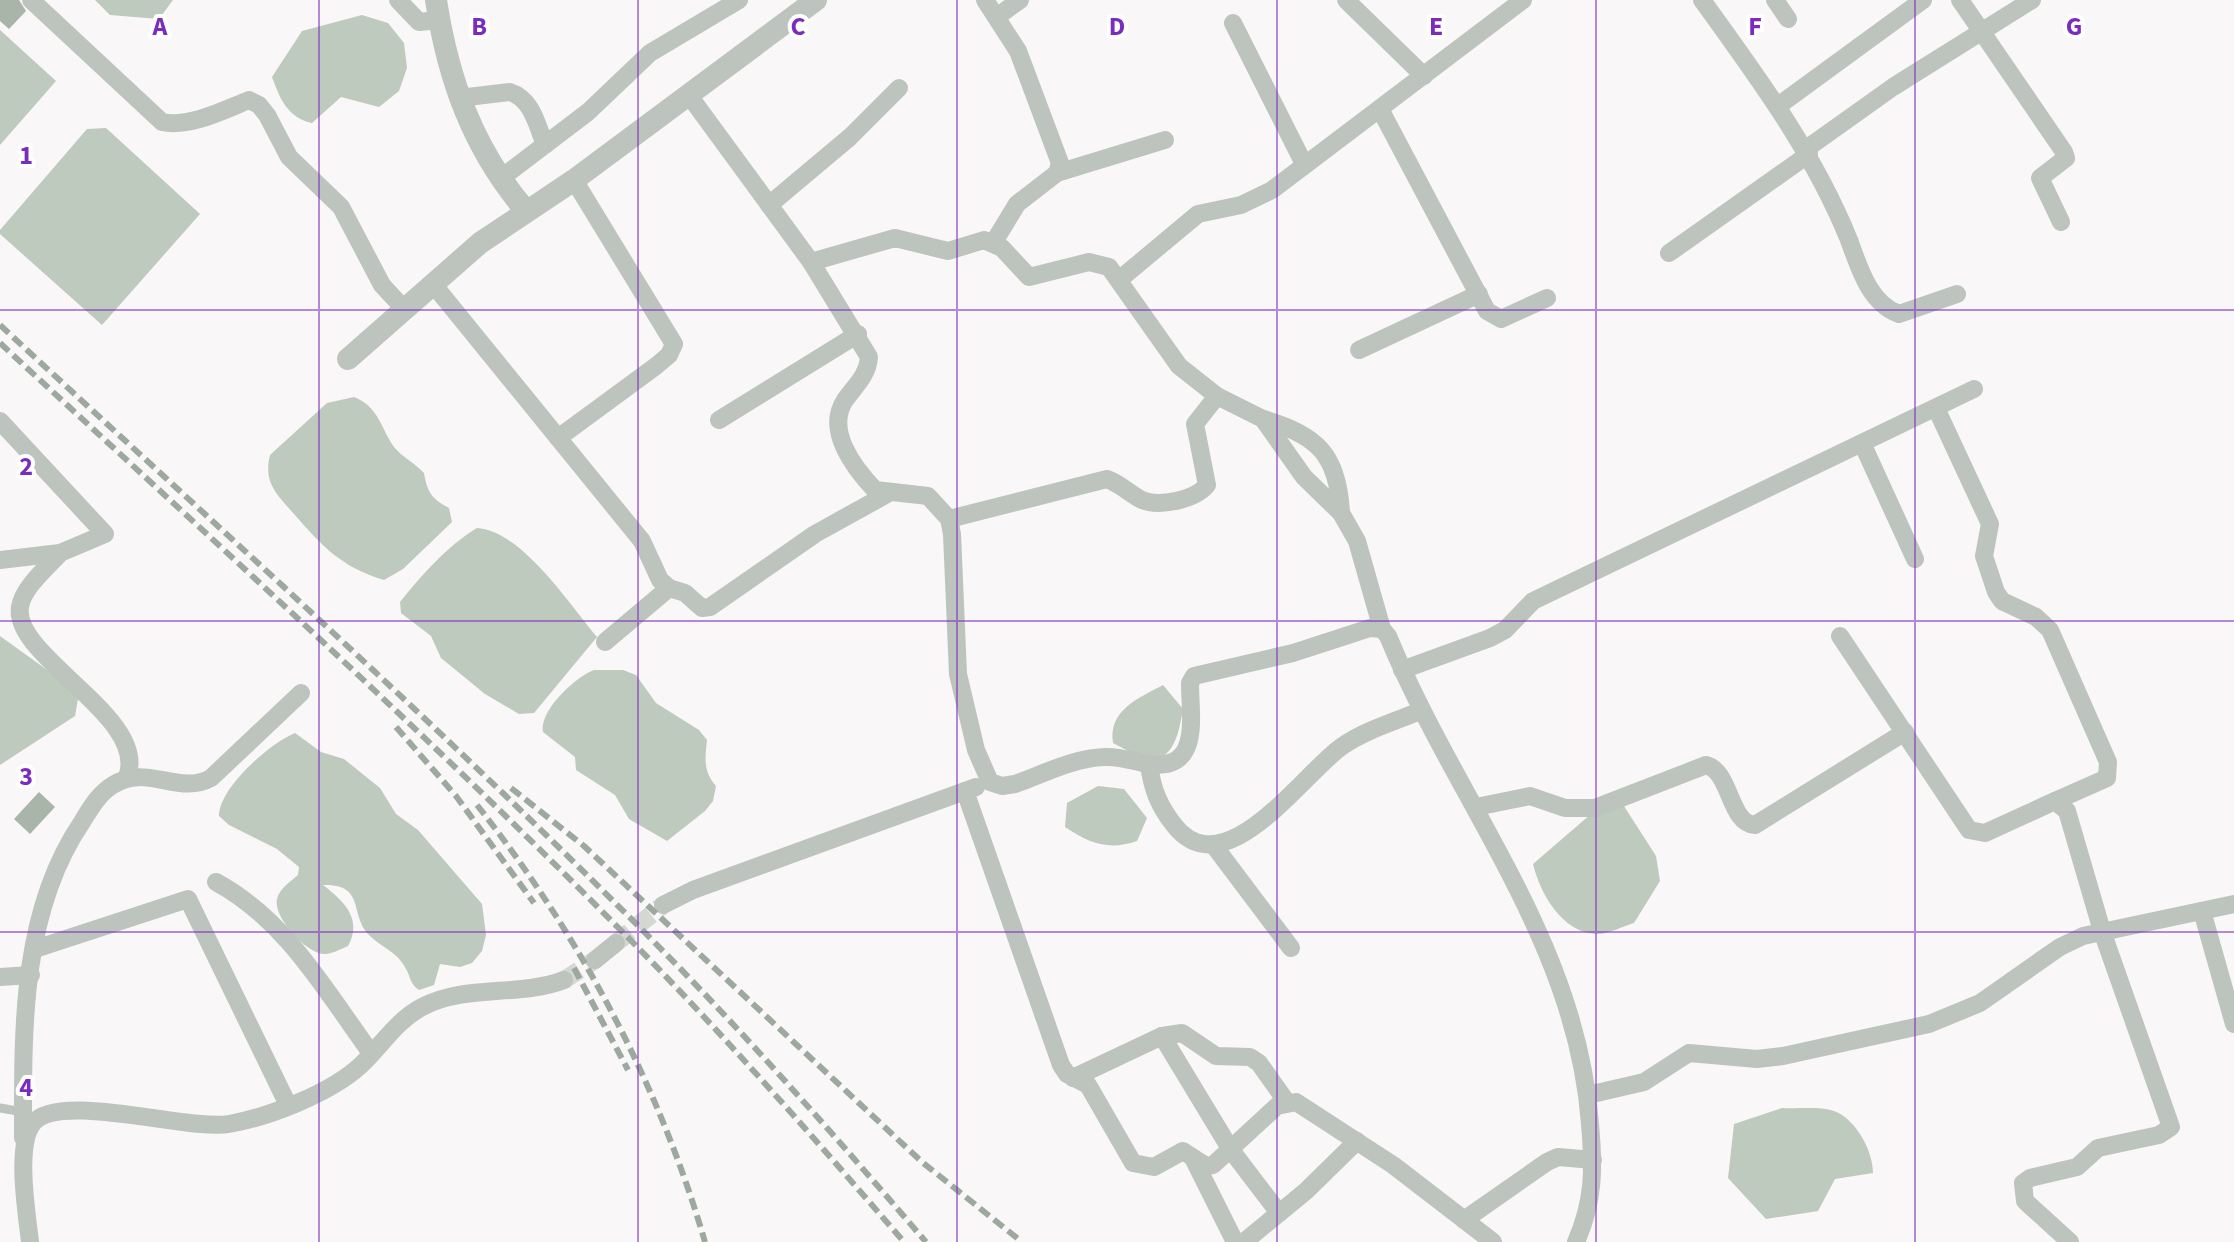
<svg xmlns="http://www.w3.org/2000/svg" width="2234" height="1242" font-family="'Source Sans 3',sans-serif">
<rect width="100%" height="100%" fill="#f9f7f8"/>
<!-- water -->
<g fill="#becabd">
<path d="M95 0H173L159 19 110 15Z"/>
<path d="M362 15 388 23 404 43 407 68 399 91 379 107 341 97 312 123C288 118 280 99 272 77L302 31Z"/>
<path d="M0 30 56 81 0 145Z"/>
<path d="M106 128 200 214 102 325 0 234V230L87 129Z"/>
<path d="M354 397C379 407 380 427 394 447 402 457 415 463 424 473 427 492 432 499 449 508L452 522 403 569 384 580C341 567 322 546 294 514 277 494 263 483 270 455L327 403Z"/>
<path d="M477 528C522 531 569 604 597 637L534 713 519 714 485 694 441 658 431 636 401 613 400 602C422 575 447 546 477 528Z"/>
<path d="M0 636 79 693 75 716 0 765Z"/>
<path d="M594 670H623L636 675 656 703 699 730 707 740C705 759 703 771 716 786L713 801 705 811 667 841 629 819 615 795 576 770 575 757 543 732C539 711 575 677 594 670Z"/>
<path d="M1163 685 1183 709C1179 731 1176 755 1151 763L1113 743C1108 710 1139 698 1163 685Z"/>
<path d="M295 733 321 752 344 759 380 788 396 814 418 830 482 904 486 935 482 951 472 963 460 967 440 964 434 985 419 990C410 984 411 978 406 969 398 952 382 948 369 935 349 914 366 884 323 885 344 901 363 919 348 946 341 949 332 954 324 954 305 953 273 917 277 899 280 888 290 882 298 875L299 867 277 849 229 825 219 816C219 788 270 743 295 733Z"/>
<path d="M1098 786 1124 789 1147 818 1137 841C1108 851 1089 843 1065 827L1067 803Z"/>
<path d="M1622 803 1656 856 1660 881 1634 923C1624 926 1608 934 1597 934 1562 933 1540 893 1533 864L1598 808Z"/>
<path d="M1782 1108C1797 1109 1820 1106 1834 1111 1856 1119 1873 1151 1873 1173L1835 1179 1818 1211 1766 1219 1728 1178 1734 1124Z"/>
</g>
<!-- building -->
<g fill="#a9b5a9">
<path d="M0 0H19L26 11 9 29 0 21Z"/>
<path d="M39 792 55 807 30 834 14 819Z"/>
</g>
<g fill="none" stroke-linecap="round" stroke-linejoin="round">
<!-- minor-tunnel -->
<g stroke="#d3d8d3" stroke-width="18" stroke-dasharray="18 9" stroke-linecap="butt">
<path d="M616 943 663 905"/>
<path d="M564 980 595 960"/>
</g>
<!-- service -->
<path stroke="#bcc4bd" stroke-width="9" d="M0 1108 23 1112"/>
<!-- minor -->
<g stroke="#bcc4bd" stroke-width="18">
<path d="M31 0 162 122C189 128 224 110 249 100L259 105 267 115 289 157 341 207 382 285 405 310"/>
<path d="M398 0 419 22 439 20"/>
<path d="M985 0 1018 51 1060 163 1057 173 1017 204 994 242"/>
<path d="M1346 0 1424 76"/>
<path d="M1702 0C1758 78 1813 151 1849 240 1859 267 1869 303 1899 314L1957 294"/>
<path d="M1775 0 1788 19"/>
<path d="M1960 0 2064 152 2066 158 2040 178 2061 222"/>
<path d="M998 16 1020 0"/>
<path d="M1233 23 1304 164"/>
<path d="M688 94 811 262 869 357C868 375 855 386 845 400 825 430 854 468 875 490L928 496 949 519 952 534 958 674 976 750 990 782 1002 786 1015 784C1043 774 1074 758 1104 757 1119 756 1133 761 1147 764 1202 772 1190 718 1190 683L1194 676 1293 653 1370 628 1382 629 1388 636C1455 800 1577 940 1590 1124 1594 1168 1594 1201 1576 1242"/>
<path d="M459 98 510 92C532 99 537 125 545 145"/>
<path d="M1778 106 1923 0"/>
<path d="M1380 109 1487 311 1501 319 1547 298"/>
<path d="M1806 149 1893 87 2032 0"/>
<path d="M1057 173 1165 140"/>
<path d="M500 179 588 112 650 53 739 0"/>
<path d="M769 205 850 137 899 88"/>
<path d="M1669 253 1809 154"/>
<path d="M811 262 895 238 948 251 984 240 1002 248 1029 277 1089 262 1109 267 1179 366 1217 396 1263 419 1304 477 1341 513 1357 541 1382 629"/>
<path d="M1120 279 1198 214 1241 205 1272 190 1523 0"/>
<path d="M433 284 642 541 660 580 669 588"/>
<path d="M1359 350 1479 294"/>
<path d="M1936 408 1990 524 1984 556 1996 592 2002 601 2036 617 2050 630 2108 762 2107 778 2055 801"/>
<path d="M1263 419C1317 435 1338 454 1341 513"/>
<path d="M719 420 858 334"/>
<path d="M0 421 105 534 60 553 0 560"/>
<path d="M558 438 656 366 669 355 674 344 574 180"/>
<path d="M1862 443 1915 559"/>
<path d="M949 519 1107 479C1120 484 1128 492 1140 499 1158 508 1195 500 1207 485L1195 424 1217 396"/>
<path d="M60 553C47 568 23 587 20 607 12 657 150 717 127 777"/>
<path d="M1840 636 1969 830 1985 833 2055 801 2067 811 2102 931 2171 1127 2159 1135 2098 1148 2077 1167 2030 1178 2023 1183 2025 1201 2070 1242"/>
<path d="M605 642 669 588 685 593 702 608 710 607 815 534 889 493"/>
<path d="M1402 670 1490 638 1505 630 1533 601 1974 389"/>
<path d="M1149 764C1152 789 1159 806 1174 825 1224 889 1301 776 1341 747 1365 730 1394 722 1420 711"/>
<path d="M965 791 1061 1065 1067 1074 1088 1085 1133 1163 1154 1167 1183 1151 1206 1166 1213 1165 1277 1106 1296 1102 1393 1165 1493 1242"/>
<path d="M1476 807 1530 796 1565 808H1595L1706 765C1731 771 1729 824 1755 825L1905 732"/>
<path d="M1215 847 1291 948"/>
<path d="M216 882C286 920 325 990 371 1053"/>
<path d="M663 905 693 890 976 787"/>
<path d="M2202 911 2234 1024"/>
<path d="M35 949 188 899 288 1105"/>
<path d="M595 960 616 943"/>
<path d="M0 977 31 975"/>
<path d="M1162 1036 1231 1150 1279 1213"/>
<path d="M1073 1078 1162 1036 1182 1033 1216 1056 1250 1057 1259 1063 1286 1101"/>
<path d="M1588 1095 1644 1082 1689 1053 1757 1059 1783 1056 1929 1024 1980 1003 2060 947 2083 936 2234 904"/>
<path d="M23 1138C23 1032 20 913 82 822 90 809 99 793 113 785 146 763 179 796 211 778L301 693"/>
<path d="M1193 1158 1235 1242"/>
<path d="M1464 1220 1547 1162 1558 1157 1593 1160"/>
<path d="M30 1242C27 1214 15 1145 33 1123 59 1091 188 1131 229 1124 269 1117 331 1093 361 1065 382 1045 396 1021 422 1007 465 984 520 997 564 980"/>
<path d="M1244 1242 1306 1191 1357 1141"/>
</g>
<!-- tertiary -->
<g stroke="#bcc4bd" stroke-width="22">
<path d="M436 0C448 79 473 149 526 211"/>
<path d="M348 359 480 243 574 180 816 0"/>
</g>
<!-- rail -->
<g stroke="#9da99e" stroke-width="6" stroke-dasharray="12 6" stroke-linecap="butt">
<path d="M0 325C224 533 452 737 667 955 757 1047 842 1144 926 1242"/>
<path d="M0 343C219 546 442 747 651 961 739 1052 822 1147 904 1242"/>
<path d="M396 727 456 796 534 903"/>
<path d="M511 788 584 846 922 1162 1022 1242"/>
<path d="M477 805C579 934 659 1084 705 1242"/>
<path d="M574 968 628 1070"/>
</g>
</g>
<!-- grid -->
<path fill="none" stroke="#7b2cbf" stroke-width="2" stroke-opacity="0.55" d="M319 0V1242M638 0V1242M957 0V1242M1277 0V1242M1596 0V1242M1915 0V1242M0 310H2234M0 621H2234M0 932H2234"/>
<g font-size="26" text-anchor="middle" font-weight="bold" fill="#7b2cbf" stroke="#fff" stroke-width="8" stroke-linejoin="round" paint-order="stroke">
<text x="160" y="35">A</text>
<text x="479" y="35">B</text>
<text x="798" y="35">C</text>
<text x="1117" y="35">D</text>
<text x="1436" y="35">E</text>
<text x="1755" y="35">F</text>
<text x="2074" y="35">G</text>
<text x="26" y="164">1</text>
<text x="26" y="475">2</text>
<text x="26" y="785">3</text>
<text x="26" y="1096">4</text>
</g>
</svg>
